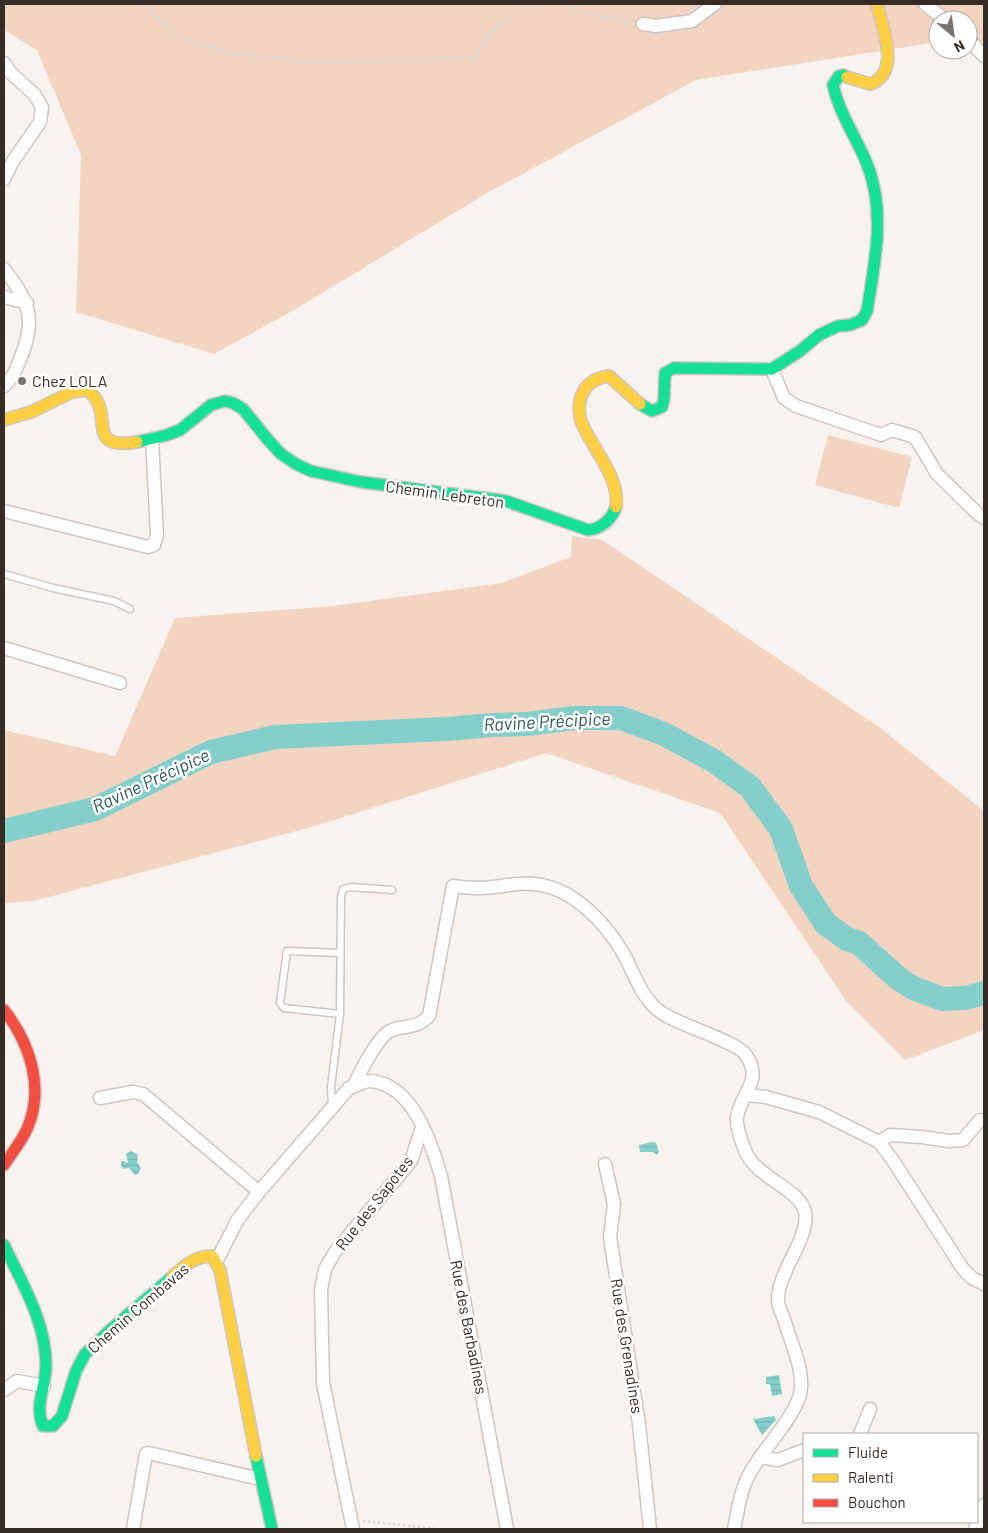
<svg xmlns="http://www.w3.org/2000/svg" width="988" height="1533" font-family="Barlow,sans-serif">
<defs>
<pattern id="water-rules" width="6" height="5" patternUnits="userSpaceOnUse" patternTransform="scale(1.25)"><rect width="6" height="5" fill="#84cfcb"/><path d="M0 2.5h6" fill="none" stroke="#73b2ae"/></pattern>
</defs>
<rect width="100%" height="100%" fill="#f9f3ef"/>
<!-- green -->
<g fill="#f3d4c0">
<path d="M4 4H984V41L968 42V20H938V42L696 80 487 193 294 310 214 354 76 312 81 155 37 50 4 30Z"/>
<path d="M828 435 912 457 899 508 815 485Z"/>
<path d="M572 536 602 540 879 727 984 811V1030L905 1060 847 1002 720 813 546 753 315 826 34 901 4 903V730L115 756 175 618 333 606 501 583 571 557Z"/>
</g>
<!-- water -->
<g fill="url(#water-rules)">
<path d="M652 1142 656 1143 659 1152 657 1155 653 1152H640L639 1145Z"/>
<path d="M131 1151 138 1155 137 1162 141 1168 138 1174 135 1175 129 1168 124 1169 121 1166V1161H124L126 1163 128 1162 126 1154Z"/>
<path d="M779 1375 782 1394 772 1396 770 1384H766V1377Z"/>
<path d="M774 1416 776 1420 762 1435 753 1419Z"/>
</g>
<g fill="none" stroke-linecap="round" stroke-linejoin="round">
<!-- river -->
<path stroke="#84cfcb" stroke-width="24" d="M4 831 95 809 211 752 275 737 446 729 493 725 527 724 574 718H621L664 734 714 761 750 787 781 829 801 886 826 924 847 939 859 943 899 979 913 988 942 999 965 998 984 993"/>
<defs>
<g id="lane">
<path d="M4 574 53 588 114 601 130 609"/>
<path d="M340 953 287 951 280 1003 284 1008 340 1014"/>
<path d="M332 1105 331 1087 340 1014 341 896 343 889 351 887 392 890"/>
</g>
<g id="street">
<path d="M925 4 945 20"/>
<path d="M643 24 656 26 692 21 715 4"/>
<path d="M968 39 984 56"/>
<path d="M4 63 11 73 35 95 42 107 40 122 13 161 4 179"/>
<path d="M4 269C28 300 37 318 21 357 16 369 14 377 4 386"/>
<path d="M4 297 27 303"/>
<path d="M772 369 784 398 796 406 881 435 892 430 915 437 937 474 977 513 984 518"/>
<path d="M4 511 148 547 154 545 157 535 152 439"/>
<path d="M4 648 120 683"/>
<path d="M354 1086C359 1073 378 1037 390 1031 405 1024 415 1030 429 1016L453 886C466 888 480 889 493 887 507 886 520 882 534 884 572 887 605 922 623 953 635 974 641 999 662 1013 679 1025 738 1042 746 1055 764 1082 740 1093 737 1118 736 1126 741 1140 744 1148 754 1178 800 1188 805 1212 810 1239 776 1273 778 1302 779 1308 782 1314 784 1319 790 1341 803 1366 801 1389 799 1413 762 1450 750 1473 740 1490 738 1511 734 1529"/>
<path d="M747 1095 766 1097 819 1112 879 1142 892 1159 963 1269 972 1278 984 1284"/>
<path d="M100 1098 133 1092 143 1094 259 1192"/>
<path d="M879 1142 890 1135 922 1137 949 1141 963 1140 980 1120"/>
<path d="M605 1164 614 1204 610 1237 639 1424 650 1529"/>
<path d="M216 1262 238 1219 259 1192 349 1088C355 1086 364 1081 371 1081 413 1085 431 1142 441 1176L507 1529"/>
<path d="M4 1390 17 1381 44 1386"/>
<path d="M860 1434 870 1409"/>
<path d="M760 1457 778 1460 804 1450"/>
<path d="M133 1529 146 1454 149 1453 260 1479"/>
<path d="M353 1529 323 1383 321 1290 325 1269 335 1252 411 1161 422 1127"/>
<path d="M975 1529 984 1505"/>
</g>
<g id="fast">
<path d="M640 404 652 411 662 407 664 399 665 373 674 368 772 369 800 351 819 335 838 326 850 325 862 320 867 311C875 260 887 209 865 159 854 134 839 112 833 85L839 76 843 75 847 77"/>
<path d="M137 442 167 435 180 430 211 405 225 401 233 403 243 409 269 441 281 454 296 464 311 471 361 482 506 501 588 530C601 529 612 519 616 507"/>
<path d="M4 1245C22 1283 46 1322 46 1365 46 1386 34 1406 43 1426H53L62 1416 76 1371 85 1354 109 1331 172 1277"/>
<path d="M256 1456 272 1529"/>
</g>
<g id="slow">
<path d="M847 77 870 84C902 73 882 27 877 4"/>
<path d="M4 420 31 412 72 392 87 390C118 412 81 451 137 442"/>
<path d="M616 507C620 476 592 449 581 421 575 398 585 379 609 376L640 404"/>
<path d="M172 1277C184 1266 195 1256 212 1256L220 1270 256 1456"/>
</g>
<path id="jam" d="M4 1010C30 1043 45 1088 27 1129 21 1142 12 1153 4 1165"/>
</defs>
<!-- lane casing -->
<use href="#lane" stroke="#cec6c2" stroke-width="9"/>
<!-- street casing -->
<use href="#street" stroke="#cec6c2" stroke-width="15"/>
<!-- fast casing -->
<use href="#fast" stroke="#cec6c2" stroke-width="14"/>
<!-- slow casing -->
<use href="#slow" stroke="#cec6c2" stroke-width="14"/>
<!-- jam casing -->
<use href="#jam" stroke="#cec6c2" stroke-width="14"/>
<!-- path -->
<g stroke="#dad8d6" stroke-width="2.5" stroke-dasharray="2.5 2.5" stroke-linecap="butt">
<path d="M143 4 182 40 238 54 314 63 474 58 497 26 533 4"/>
<path d="M567 4 577 11 632 22"/>
<path d="M363 1521 438 1529"/>
</g>
<!-- lane -->
<use href="#lane" stroke="#fefdfd" stroke-width="6"/>
<!-- street -->
<use href="#street" stroke="#fefdfd" stroke-width="12"/>
<!-- fast -->
<use href="#fast" stroke="#16e098" stroke-width="11"/>
<!-- slow -->
<use href="#slow" stroke="#ffcf43" stroke-width="11"/>
<!-- jam -->
<use href="#jam" stroke="#f24e42" stroke-width="11"/>
</g>
<!-- markers -->
<circle fill="#7a726c" stroke="#fff" stroke-width="2" cx="22" cy="381" r="5"/>
<g text-anchor="middle" stroke-width="5" stroke-linejoin="round" paint-order="stroke">
<!-- poi labels -->
<g font-size="16" fill="#362c25" stroke="#fff" text-anchor="start">
<text x="32" y="387">Chez LOLA</text>
</g>
<!-- street labels -->
<g font-size="16" fill="#362c25" stroke="#fff">
<text transform="translate(445 494) rotate(8)" y="6">Chemin Lebreton</text>
<text transform="translate(374 1203) rotate(-52)" y="6">Rue des Sapotes</text>
<text transform="translate(138 1308) rotate(-41)" y="6">Chemin Combavas</text>
<text transform="translate(469 1327) rotate(79)" y="6">Rue des Barbadines</text>
<text transform="translate(627 1346) rotate(81)" y="6">Rue des Grenadines</text>
</g>
<!-- water labels -->
<g font-size="18" font-style="italic" fill="#295957" stroke="#fff">
<text transform="translate(547 722) rotate(-3)" y="6">Ravine Précipice</text>
<text transform="translate(151 781) rotate(-25)" y="6">Ravine Précipice</text>
</g>
</g>
<!-- border -->
<rect width="988" height="1533" fill="none" stroke="#362c25" stroke-width="10"/>
<!-- legend -->
<rect x="803" y="1433" width="175" height="90" fill="#ffffff" stroke="#afaba8"/>
<rect x="813" y="1449" width="25" height="8" fill="#16e098" stroke="#afaba8"/>
<text x="848" y="1458" font-size="15" fill="#362c25">Fluide</text>
<rect x="813" y="1474" width="25" height="8" fill="#ffcf43" stroke="#afaba8"/>
<text x="848" y="1483" font-size="15" fill="#362c25">Ralenti</text>
<rect x="813" y="1499" width="25" height="8" fill="#f24e42" stroke="#afaba8"/>
<text x="848" y="1508" font-size="15" fill="#362c25">Bouchon</text>
<!-- north arrow -->
<g transform="translate(953 35) rotate(151)"><circle r="24" fill="#ffffff" stroke="#afaba8"/>
<path d="M0-4L9 19L0 12L-9 19Z" fill="#7a726c"/>
<text y="-8" font-size="14" font-weight="bold" text-anchor="middle" fill="#362c25">N</text>
</g>
</svg>
